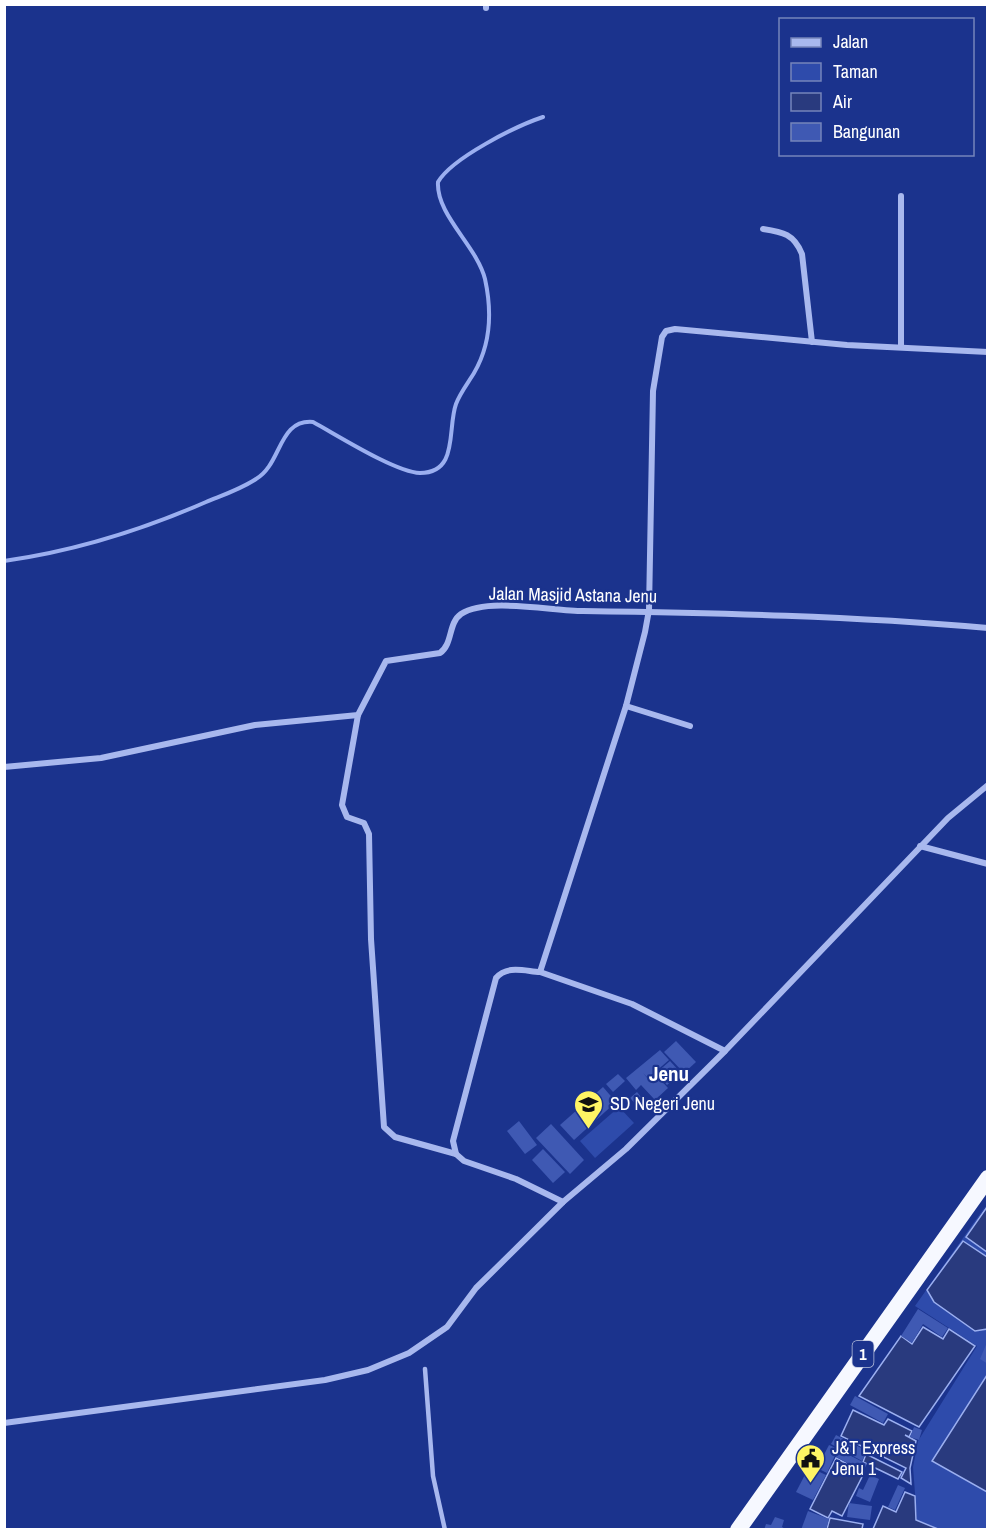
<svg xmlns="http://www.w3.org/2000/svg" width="992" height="1534" font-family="'Archivo Narrow',sans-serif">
<rect width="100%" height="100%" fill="#1b338d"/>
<!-- green -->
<g fill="#2e4bab">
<path d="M619 1107 634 1123 595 1158 580 1141Z"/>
<path d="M987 1204 966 1237 987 1252V1257L963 1241 927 1290 934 1302 975 1331 987 1329V1375L933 1461 987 1492V1529H940L917 1520 913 1467 918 1441 977 1346 915 1306Z"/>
</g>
<!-- water -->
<g fill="#293a7e" stroke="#9baff0" stroke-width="1.5">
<path d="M987 1207V1252L966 1237Z"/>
<path d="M963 1241 987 1257V1329L975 1331 934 1302 927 1290Z"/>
<path d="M923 1327 943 1339 949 1329 975 1346 919 1427 859 1396 901 1336 912 1344Z"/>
<path d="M987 1375V1492L932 1461Z"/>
<path d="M853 1410 884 1425 888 1419 912 1431 909 1437 905 1435 916 1441 910 1468 911 1484 901 1478 906 1468 841 1436Z"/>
<path d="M866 1454 902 1472 898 1479 863 1462Z"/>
<path d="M836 1458 864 1473 842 1516 832 1511 828 1518 810 1509Z"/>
<path d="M905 1492 915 1496 916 1520 938 1529H873L883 1506 896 1512Z"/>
<path d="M830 1518 863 1524 862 1529H827Z"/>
</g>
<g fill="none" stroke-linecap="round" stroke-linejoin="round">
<!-- stream -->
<path stroke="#9baff0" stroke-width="4" d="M4 561C75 551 142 530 206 502 223 495 241 489 256 479 282 464 278 419 313 422 337 435 395 472 420 473 459 473 447 429 456 404 460 393 468 383 474 373 491 344 492 311 485 279 477 246 436 215 438 182 452 158 516 126 543 117"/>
</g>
<!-- building -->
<g fill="#3f59b3">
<path d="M676 1041 696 1062 684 1073 664 1052Z"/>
<path d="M660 1050 669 1060 648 1078 643 1073 649 1080 655 1074 668 1088 655 1100 641 1085 636 1090 626 1078Z"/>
<path d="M670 1061 681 1073 667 1085 656 1073Z"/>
<path d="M618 1074 625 1081 613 1092 606 1084Z"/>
<path d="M603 1087 616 1102 574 1140 560 1125Z"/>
<path d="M637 1092 645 1102 639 1108 630 1098Z"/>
<path d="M519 1121 537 1145 525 1154 507 1131Z"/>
<path d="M551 1124 584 1160 570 1174 536 1138Z"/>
<path d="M543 1149 565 1172 553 1183 532 1160Z"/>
<path d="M918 1309 948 1328 942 1337 923 1324 912 1343 901 1336Z"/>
<path d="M988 1340V1364L980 1359Z"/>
<path d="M855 1396 888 1414 883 1423 850 1405Z"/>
<path d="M914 1427 922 1430 919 1440 910 1437Z"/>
<path d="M836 1435 867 1451 862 1461 831 1444Z"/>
<path d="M829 1445 838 1449 827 1473 817 1468Z"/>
<path d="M839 1450 867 1464 863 1471 836 1457Z"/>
<path d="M809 1467 826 1475 813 1500 796 1492Z"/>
<path d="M870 1475 879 1479 870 1502 856 1496 859 1488 863 1490Z"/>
<path d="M898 1485 905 1488 895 1510 888 1507Z"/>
<path d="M849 1503 872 1506 870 1520 847 1517Z"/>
<path d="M808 1511 829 1519 826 1530H801Z"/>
<path d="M775 1517 784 1520 782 1527 787 1530H764L766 1524 771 1525Z"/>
</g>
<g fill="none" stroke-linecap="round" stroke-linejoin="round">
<!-- service -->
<path stroke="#a8b8ee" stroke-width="4.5" d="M425 1369 433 1476 445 1530"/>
<!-- minor -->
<g stroke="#a8b8ee" stroke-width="6">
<path d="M486 8V4"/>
<path d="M763 229C783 232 794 234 802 254L812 342"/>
<path d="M901 346V196"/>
<path d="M626 706 690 726"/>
<path d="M358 715 342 805 347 817 364 823 369 834 371 939 384 1127 395 1137 456 1154"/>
<path d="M4 767 101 758 255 725 358 715 386 661 440 653C453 644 448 623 461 614 487 597 552 611 583 611 718 613 853 616 988 628"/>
<path d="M920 846 988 864"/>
<path d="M540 972 632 1004 725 1051"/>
<path d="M563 1202 516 1179 464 1161 456 1154 453 1141 496 978C507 965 524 971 540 972L626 706 645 632 649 610 653 391 662 337 666 331 675 329 847 345 988 352"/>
<path d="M4 1423 325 1380 368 1370 409 1353 447 1327 476 1288 563 1202 626 1149 725 1051 948 818 988 785"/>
</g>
<!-- trunk -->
<path stroke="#f6f8ff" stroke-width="16" d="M738 1530 988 1178"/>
</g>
<!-- icons -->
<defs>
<symbol id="school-pin" viewBox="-11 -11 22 30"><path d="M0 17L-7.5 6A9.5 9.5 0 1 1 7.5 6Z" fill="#fff564" stroke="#1b338d"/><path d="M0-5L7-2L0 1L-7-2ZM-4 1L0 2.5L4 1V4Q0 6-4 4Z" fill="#111"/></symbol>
<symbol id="civic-pin" viewBox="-11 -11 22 30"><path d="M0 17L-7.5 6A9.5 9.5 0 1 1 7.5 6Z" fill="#fff564" stroke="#1b338d"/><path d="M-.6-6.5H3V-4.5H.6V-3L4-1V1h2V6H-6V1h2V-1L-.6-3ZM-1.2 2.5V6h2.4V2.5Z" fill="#111"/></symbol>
</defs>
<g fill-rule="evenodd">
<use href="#school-pin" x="572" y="1088" width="33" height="45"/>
<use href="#civic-pin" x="794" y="1442" width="33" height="45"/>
</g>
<g text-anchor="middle" stroke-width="4.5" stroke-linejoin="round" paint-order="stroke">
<!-- shield labels -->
<rect fill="#1b338d" stroke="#bbc2dd" stroke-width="1.5" x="852.5" y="1341" width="21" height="26" rx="4.5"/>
<g font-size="16" font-weight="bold" fill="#fff">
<text x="863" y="1360">1</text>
</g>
<!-- street labels -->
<g font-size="18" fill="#fff" stroke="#1b338d">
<text transform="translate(573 595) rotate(1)" y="6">Jalan Masjid Astana Jenu</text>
</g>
<!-- poi labels -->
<g font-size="18" fill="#fff" stroke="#1b338d" text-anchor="start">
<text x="610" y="1110">SD Negeri Jenu</text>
<text x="832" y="1454">J&amp;T Express<tspan x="832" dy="21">Jenu 1</tspan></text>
</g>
<!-- quarter labels -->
<g font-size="21" font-weight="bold" fill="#fff" stroke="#1b338d">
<text x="669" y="1081">Jenu</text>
</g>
</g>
<!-- border -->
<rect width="992" height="1534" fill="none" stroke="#ffffff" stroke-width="12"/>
<!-- legend -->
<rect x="779" y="18" width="195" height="138" fill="#1b338d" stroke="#7685bb" stroke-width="1.5"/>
<rect x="791" y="38" width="30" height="9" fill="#a8b8ee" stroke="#7685bb" stroke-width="1.5"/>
<text x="833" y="48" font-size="18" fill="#ffffff">Jalan</text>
<rect x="791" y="63" width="30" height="18" fill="#2e4bab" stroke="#7685bb" stroke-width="1.5"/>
<text x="833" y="78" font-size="18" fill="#ffffff">Taman</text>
<rect x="791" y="93" width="30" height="18" fill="#293a7e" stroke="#7685bb" stroke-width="1.5"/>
<text x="833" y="108" font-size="18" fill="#ffffff">Air</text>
<rect x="791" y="123" width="30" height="18" fill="#3f59b3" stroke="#7685bb" stroke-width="1.5"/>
<text x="833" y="138" font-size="18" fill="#ffffff">Bangunan</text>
</svg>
